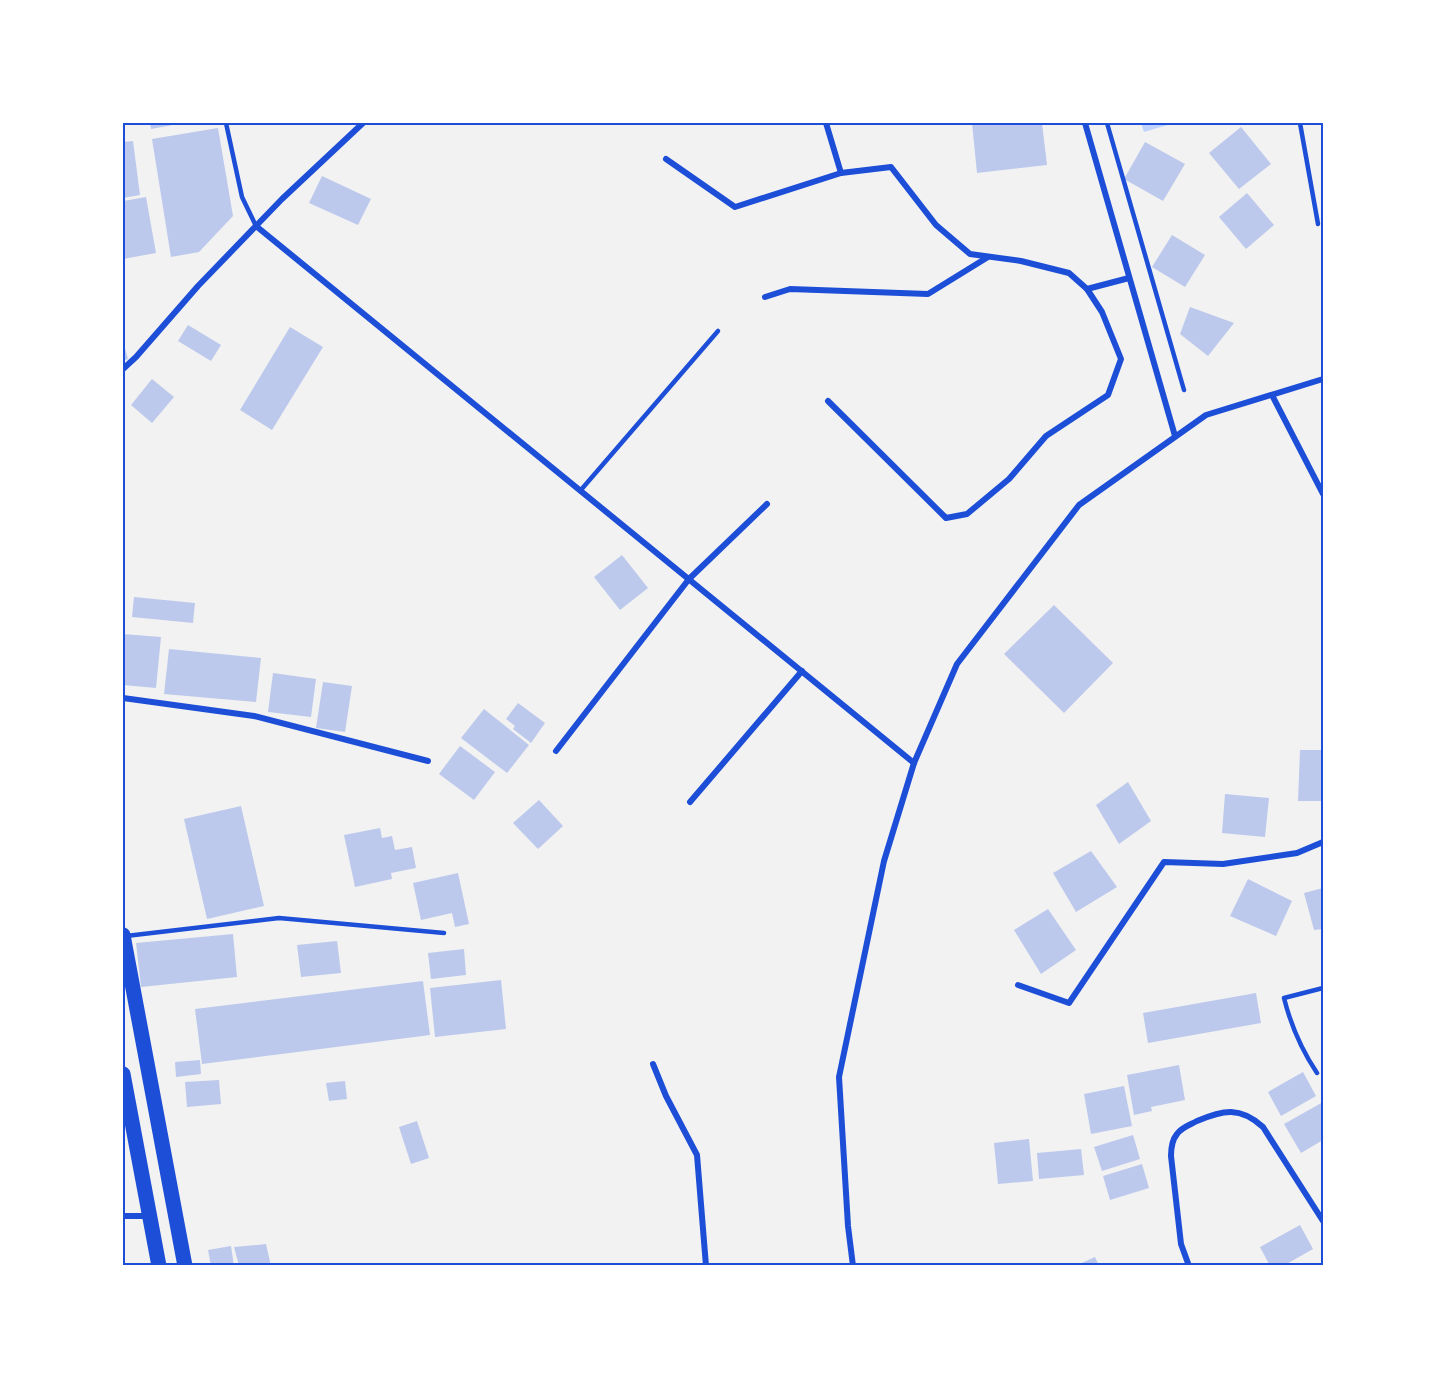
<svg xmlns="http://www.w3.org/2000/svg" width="1446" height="1389" font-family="'Fira Sans',sans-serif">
<rect width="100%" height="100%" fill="#f2f2f2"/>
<!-- water -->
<path fill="#bfd3fe" d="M1141 123H1174L1144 132Z"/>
<!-- building -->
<g fill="#bdc9ec">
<path d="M150 123H178V124L151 129Z"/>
<path d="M972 123H1042L1047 165 977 173Z"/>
<path d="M1241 127 1271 164 1239 189 1209 153Z"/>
<path d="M218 128 233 216 199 252 171 257 152 139Z"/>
<path d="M133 141 140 195 123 198V142Z"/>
<path d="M1145 142 1185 164 1163 201 1124 179Z"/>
<path d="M322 176 371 199 358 225 309 203Z"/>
<path d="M1247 193 1274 225 1246 249 1219 217Z"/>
<path d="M146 197 156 253 123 259V201Z"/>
<path d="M1172 235 1205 255 1185 287 1152 267Z"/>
<path d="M1190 307 1234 323 1208 356 1180 334Z"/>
<path d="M188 325 221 345 211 361 178 341Z"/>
<path d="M290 327 323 347 272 430 240 410Z"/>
<path d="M123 341 128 359 123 361Z"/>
<path d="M152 379 174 397 152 423 131 405Z"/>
<path d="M622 555 648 588 620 610 594 577Z"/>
<path d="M134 597 195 603 193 623 132 617Z"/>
<path d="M1054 605 1113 663 1064 713 1004 654Z"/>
<path d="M123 634 161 637 156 688 123 685Z"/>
<path d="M169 649 261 658 256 702 164 694Z"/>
<path d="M273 673 316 679 311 717 268 712Z"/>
<path d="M323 682 352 686 345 732 316 728Z"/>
<path d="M518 703 545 723 531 743 513 729 515 726 506 719Z"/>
<path d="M484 709 529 745 507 773 461 738Z"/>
<path d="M460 746 495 772 474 800 439 774Z"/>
<path d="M1300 750H1323V801H1298Z"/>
<path d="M1128 782 1151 821 1119 844 1096 805Z"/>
<path d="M1225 794 1269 798 1265 837 1222 833Z"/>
<path d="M539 800 563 826 538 849 513 823Z"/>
<path d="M241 806 264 906 207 919 184 819Z"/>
<path d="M380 828 382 838 392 836 395 850 412 847 416 868 391 873 392 879 355 887 344 835Z"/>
<path d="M1091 851 1117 887 1076 912 1053 873Z"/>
<path d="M458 873 469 924 455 927 452 913 421 920 413 883Z"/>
<path d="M1248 879 1292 901 1276 936 1230 916Z"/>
<path d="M1323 888V929L1314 930 1304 893Z"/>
<path d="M1048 909 1076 950 1041 974 1014 930Z"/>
<path d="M233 934 237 977 141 987 136 943Z"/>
<path d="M337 941 341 973 301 977 297 945Z"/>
<path d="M464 949 466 975 431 979 428 953Z"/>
<path d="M501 980 506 1029 435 1037 430 988Z"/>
<path d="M423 981 430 1035 202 1064 195 1009Z"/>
<path d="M1256 993 1261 1023 1148 1043 1143 1013Z"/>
<path d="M200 1060 201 1074 176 1077 175 1062Z"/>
<path d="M1179 1065 1185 1100 1151 1107 1152 1111 1134 1115 1127 1075Z"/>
<path d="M1303 1072 1316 1096 1281 1116 1268 1092Z"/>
<path d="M219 1080 221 1104 187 1107 185 1082Z"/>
<path d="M345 1081 347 1099 329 1101 326 1083Z"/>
<path d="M1124 1086 1132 1126 1091 1134 1084 1094Z"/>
<path d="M1323 1102V1140L1301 1153 1284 1124Z"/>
<path d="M417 1121 429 1158 411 1164 399 1127Z"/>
<path d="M1133 1135 1140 1159 1102 1171 1094 1147Z"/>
<path d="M1029 1139 1033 1181 998 1184 994 1143Z"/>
<path d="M1081 1149 1084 1175 1039 1179 1037 1153Z"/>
<path d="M1142 1164 1149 1188 1110 1200 1103 1176Z"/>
<path d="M1300 1225 1313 1249 1283 1266H1270L1260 1247Z"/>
<path d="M266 1244 271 1266H239L234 1247Z"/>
<path d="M231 1246 234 1266H211L208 1250Z"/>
<path d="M1095 1257 1099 1266H1075Z"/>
</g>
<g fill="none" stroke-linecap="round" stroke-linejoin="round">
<!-- service -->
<g stroke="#1d4ed8" stroke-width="4.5">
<path d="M226 123 242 197 256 226"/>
<path d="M1107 123 1184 390"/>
<path d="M1300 123 1318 224"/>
<path d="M580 491 718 331"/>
<path d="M126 936 279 918 444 933"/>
<path d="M1317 1073C1301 1049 1291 1026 1284 998L1323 988"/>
</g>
<!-- minor -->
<g stroke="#1d4ed8" stroke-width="6">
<path d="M826 123 841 173 891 167 936 225 970 254 1021 261 1069 273 1087 289 1129 278"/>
<path d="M1085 123 1175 436"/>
<path d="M666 159 735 207 841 173"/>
<path d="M256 226 914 763"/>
<path d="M765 297 790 289 928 294 988 257"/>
<path d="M123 369 136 357 198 286 282 199 363 123"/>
<path d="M1272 395 1323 494"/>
<path d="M828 401 946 518 967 514 1009 479 1046 436 1108 395 1121 359 1102 312 1087 289"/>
<path d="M123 698 254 716 428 761"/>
<path d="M556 751 689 579 767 504"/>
<path d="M690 802 802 671"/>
<path d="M1018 985 1069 1003 1164 862 1223 864 1297 853 1323 842"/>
<path d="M653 1064 666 1096 697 1155 706 1266"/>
<path d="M123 1216H149"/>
<path d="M853 1266 848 1226 839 1077 884 861 914 763 957 664 1079 505 1206 415 1323 379"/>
<path d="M1189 1266 1181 1244 1171 1156C1171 1148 1172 1140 1177 1134 1182 1127 1190 1125 1197 1121 1223 1110 1240 1106 1263 1127L1323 1221"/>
</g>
<!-- primary -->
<g stroke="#1d4ed8" stroke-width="15">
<path d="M123 935 185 1266"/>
<path d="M123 1074 159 1266"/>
</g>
</g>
<!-- border -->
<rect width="1446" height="1389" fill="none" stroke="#ffffff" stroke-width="249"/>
<rect x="124" y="124" width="1198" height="1140" fill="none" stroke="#1d4ed8" stroke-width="2"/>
</svg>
